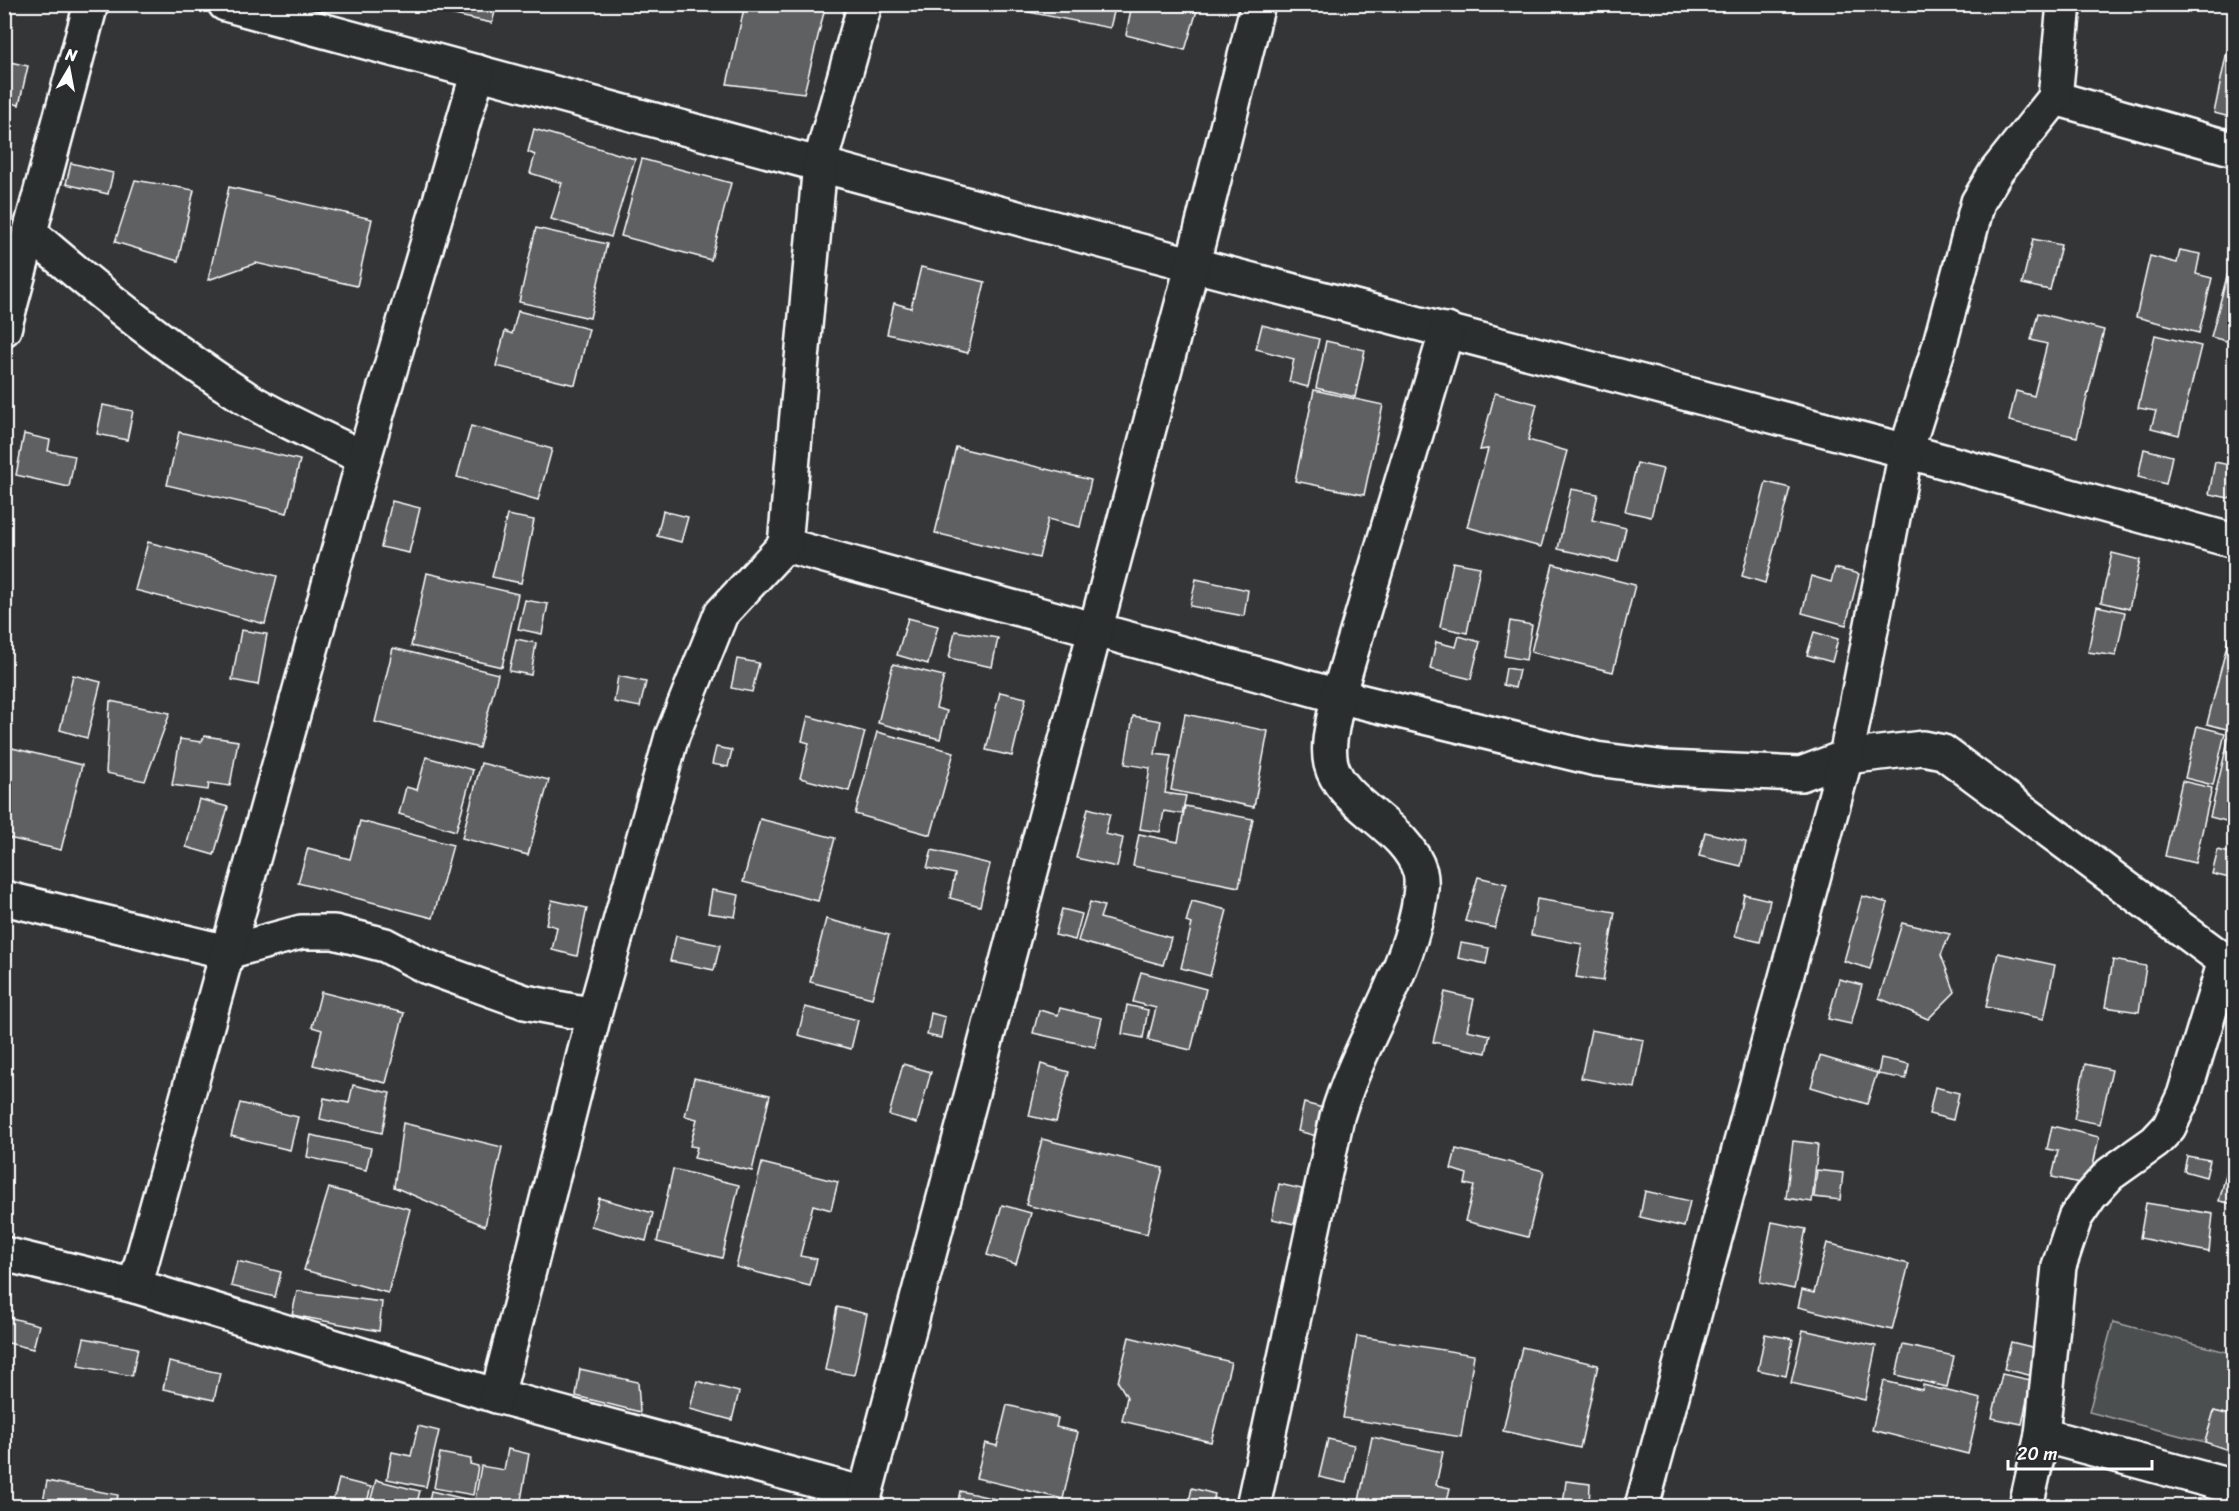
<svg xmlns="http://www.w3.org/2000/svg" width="2239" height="1511" font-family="Sriracha,sans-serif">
<rect width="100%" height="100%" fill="#333536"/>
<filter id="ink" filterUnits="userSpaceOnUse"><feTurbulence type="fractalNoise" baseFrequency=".0167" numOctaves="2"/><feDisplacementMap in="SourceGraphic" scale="12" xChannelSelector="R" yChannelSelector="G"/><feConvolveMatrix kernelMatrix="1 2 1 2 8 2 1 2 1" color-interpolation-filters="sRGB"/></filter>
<g filter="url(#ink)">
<!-- green -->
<path fill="#4c4f50" stroke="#a6a7a8" stroke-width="1.5" d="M2113 1322 2234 1354V1416L2214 1411 2205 1442 2089 1412Z"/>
<!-- building -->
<g fill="#5f6162" stroke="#fff" stroke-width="1.5">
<path d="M442 4H497L492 23 440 12Z"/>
<path d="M745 4H826L804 93 727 84Z"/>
<path d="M1029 4H1116L1110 28 1028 12Z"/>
<path d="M1132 4H1199L1185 50 1126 35Z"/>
<path d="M2227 51 2234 53V118L2214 113Z"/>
<path d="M6 61 28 66 19 105 4 101Z"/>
<path d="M534 129 635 159 611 237 551 219 562 183 530 173 535 155 528 152Z"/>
<path d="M642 159 731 183 711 260 621 236Z"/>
<path d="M71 163 113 173 108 194 66 184Z"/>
<path d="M135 180 194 190 178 261 115 242Z"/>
<path d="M229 187 372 219 357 286 256 263 208 280Z"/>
<path d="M536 228 607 244 590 318 519 302Z"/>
<path d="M2033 239 2061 245 2050 290 2022 284Z"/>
<path d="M2180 250 2200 254 2196 274 2212 278 2199 333 2136 317 2150 256 2177 263Z"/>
<path d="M2231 261 2234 262V343L2211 337Z"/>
<path d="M921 267 985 282 968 353 887 334 894 303 911 308Z"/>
<path d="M518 311 589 329 575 385 496 366 505 331 512 334Z"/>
<path d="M2038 313 2104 330 2077 437 2009 421 2016 391 2034 396 2047 344 2031 340Z"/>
<path d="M1262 325 1319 339 1308 387 1289 382 1294 359 1256 349Z"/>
<path d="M2155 335 2201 346 2179 435 2151 428 2156 411 2138 408Z"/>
<path d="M1326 341 1365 350 1355 397 1316 388Z"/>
<path d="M1314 390 1383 405 1364 495 1295 481Z"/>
<path d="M1495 393 1537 404 1528 440 1567 451 1541 547 1467 527 1488 449 1480 450Z"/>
<path d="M103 405 133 411 127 440 97 434Z"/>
<path d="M471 426 552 449 538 500 457 477Z"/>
<path d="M179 432 300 460 287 513 167 485Z"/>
<path d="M24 434 50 440 48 451 75 456 69 487 16 475Z"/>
<path d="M956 447 1091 480 1080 527 1048 519 1039 558 935 533Z"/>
<path d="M2144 449 2172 456 2166 484 2138 477Z"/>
<path d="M2215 462 2234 466V499L2209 494Z"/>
<path d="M1637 463 1663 469 1651 517 1625 511Z"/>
<path d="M1766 482 1790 488 1765 583 1742 576Z"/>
<path d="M1571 489 1598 494 1592 520 1626 528 1618 562 1558 549Z"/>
<path d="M392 501 420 508 409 553 381 547Z"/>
<path d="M663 511 688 517 681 542 657 536Z"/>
<path d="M507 515 534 520 521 583 492 577Z"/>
<path d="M148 542 277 576 265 624 135 590Z"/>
<path d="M2112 553 2140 560 2129 609 2101 602Z"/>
<path d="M1453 562 1480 567 1467 633 1440 627Z"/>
<path d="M1553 564 1635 585 1613 672 1531 652Z"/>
<path d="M1835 568 1859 574 1846 625 1802 613 1811 576 1831 582Z"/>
<path d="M427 573 518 594 502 667 411 646Z"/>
<path d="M1196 579 1248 590 1244 616 1190 606Z"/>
<path d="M525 600 548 604 542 634 518 629Z"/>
<path d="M2097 606 2125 612 2116 656 2088 652Z"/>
<path d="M908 618 938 626 928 664 897 655Z"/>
<path d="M1510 621 1532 625 1526 660 1504 656Z"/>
<path d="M241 630 267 634 258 685 232 680Z"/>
<path d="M955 631 998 638 992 667 949 658Z"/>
<path d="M1814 632 1838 639 1832 662 1807 655Z"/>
<path d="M1459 636 1480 642 1471 679 1430 669 1436 642 1456 647Z"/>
<path d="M2229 637 2234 639V731L2207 724Z"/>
<path d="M516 639 536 643 531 675 509 671Z"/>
<path d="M393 648 498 674 479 748 375 722Z"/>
<path d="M737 659 759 663 752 692 731 688Z"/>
<path d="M893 664 944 676 936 708 947 711 940 739 878 723Z"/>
<path d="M1506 668 1519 670 1515 688 1503 685Z"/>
<path d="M73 675 101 682 87 738 60 730Z"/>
<path d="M618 676 646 682 640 707 614 702Z"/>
<path d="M1000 692 1026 698 1012 756 986 750Z"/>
<path d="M110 701 170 713 145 781 106 773Z"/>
<path d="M1185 714 1268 731 1254 807 1171 790Z"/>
<path d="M808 716 865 732 849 791 800 778 809 743 802 741Z"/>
<path d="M1133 716 1161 721 1155 754 1171 756 1165 793 1186 796 1182 814 1164 811 1160 832 1140 829 1150 768 1125 764Z"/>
<path d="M2197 726 2225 733 2213 785 2185 778Z"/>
<path d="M877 732 954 752 931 835 855 814Z"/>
<path d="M205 736 238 741 230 786 209 783 208 790 172 785 180 739 201 742Z"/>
<path d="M2228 740 2234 741V823L2210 817Z"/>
<path d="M4 746 82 765 61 850 4 837Z"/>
<path d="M716 747 732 750 728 767 712 764Z"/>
<path d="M426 757 473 770 456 831 399 814 406 787 417 790Z"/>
<path d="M481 763 549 780 528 855 462 838Z"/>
<path d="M2182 781 2212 788 2195 863 2165 856Z"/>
<path d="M199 799 228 807 214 855 186 847Z"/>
<path d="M1185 806 1253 819 1239 887 1133 866 1139 834 1178 842Z"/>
<path d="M1088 808 1110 814 1105 834 1123 838 1117 867 1076 858Z"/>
<path d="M760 819 835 838 818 901 743 882Z"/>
<path d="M360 821 453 845 433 918 298 883 308 848 350 859Z"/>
<path d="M1705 832 1746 842 1741 866 1699 856Z"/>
<path d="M932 850 990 864 980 906 950 898 955 874 927 868Z"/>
<path d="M2218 850 2234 854V879L2212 874Z"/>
<path d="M1478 877 1507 884 1495 928 1465 921Z"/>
<path d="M712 890 739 895 735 917 708 913Z"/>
<path d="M1744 894 1770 900 1760 942 1735 936Z"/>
<path d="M1862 896 1888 903 1870 969 1844 961Z"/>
<path d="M1537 899 1615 912 1603 981 1576 977 1582 944 1531 935Z"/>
<path d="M552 900 587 908 577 956 552 950 557 927 546 924Z"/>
<path d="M1192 901 1227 910 1210 976 1181 968 1192 924 1186 922Z"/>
<path d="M1090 902 1104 906 1100 918 1171 938 1163 965 1078 941Z"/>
<path d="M1062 909 1082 914 1075 940 1055 935Z"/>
<path d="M826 919 889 935 872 998 810 982Z"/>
<path d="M1902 923 1950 934 1941 955 1955 992 1928 1019 1879 998Z"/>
<path d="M676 936 720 945 714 970 670 961Z"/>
<path d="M1461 943 1489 948 1486 964 1458 958Z"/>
<path d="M1998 953 2055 965 2044 1019 1986 1007Z"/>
<path d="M2113 960 2146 966 2139 1012 2105 1007Z"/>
<path d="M1141 972 1206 989 1191 1050 1148 1040 1156 1008 1133 1002Z"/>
<path d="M1839 979 1862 985 1851 1024 1828 1019Z"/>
<path d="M321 992 404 1013 386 1083 313 1065 322 1030 312 1027Z"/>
<path d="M1445 992 1474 999 1467 1030 1490 1035 1486 1053 1433 1042Z"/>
<path d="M1127 1005 1148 1010 1143 1038 1122 1034Z"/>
<path d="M805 1007 858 1020 851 1049 798 1035Z"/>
<path d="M1060 1008 1102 1018 1095 1047 1033 1033 1039 1010 1058 1015Z"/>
<path d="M931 1013 945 1017 941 1038 927 1035Z"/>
<path d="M1591 1030 1644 1040 1635 1088 1581 1078Z"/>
<path d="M1820 1056 1877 1073 1867 1104 1811 1087Z"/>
<path d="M1881 1058 1909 1064 1906 1079 1878 1074Z"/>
<path d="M903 1064 931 1072 917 1123 889 1115Z"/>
<path d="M1041 1064 1069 1072 1056 1122 1029 1116Z"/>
<path d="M2085 1064 2112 1070 2100 1124 2074 1119Z"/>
<path d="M694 1078 770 1095 752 1171 694 1158 697 1147 690 1146 697 1119 685 1116Z"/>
<path d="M353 1085 390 1093 382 1133 320 1119 324 1098 349 1103Z"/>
<path d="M1935 1087 1959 1093 1953 1120 1929 1114Z"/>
<path d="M240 1103 298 1117 290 1150 231 1136Z"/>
<path d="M1304 1103 1327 1109 1320 1137 1298 1131Z"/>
<path d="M403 1123 502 1147 485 1226 394 1187Z"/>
<path d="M2052 1126 2099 1137 2089 1185 2052 1177 2058 1151 2047 1149Z"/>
<path d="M311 1135 371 1148 366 1170 307 1157Z"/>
<path d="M1042 1139 1163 1168 1147 1234 1026 1205Z"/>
<path d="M1793 1141 1818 1144 1812 1202 1786 1198Z"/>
<path d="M1456 1149 1544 1171 1528 1237 1465 1221 1474 1186 1465 1184 1467 1174 1451 1169Z"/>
<path d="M2187 1156 2210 1160 2206 1177 2184 1171Z"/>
<path d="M762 1163 838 1182 831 1210 813 1205 800 1256 817 1259 810 1286 736 1267Z"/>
<path d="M2228 1167 2234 1169V1204L2219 1201Z"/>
<path d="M673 1169 739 1185 722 1258 657 1242Z"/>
<path d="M1817 1170 1843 1173 1840 1200 1814 1197Z"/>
<path d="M1279 1184 1302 1189 1294 1224 1272 1219Z"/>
<path d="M329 1188 410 1209 388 1293 304 1270Z"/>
<path d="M1645 1191 1690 1201 1684 1227 1640 1217Z"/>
<path d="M599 1198 653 1213 646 1241 591 1226Z"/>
<path d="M2146 1203 2213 1214 2209 1252 2140 1238Z"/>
<path d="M1002 1205 1031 1213 1016 1264 987 1255Z"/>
<path d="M1772 1222 1806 1229 1794 1289 1760 1282Z"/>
<path d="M1827 1243 1909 1264 1892 1330 1798 1307 1802 1290 1814 1293Z"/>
<path d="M237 1261 281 1272 275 1297 231 1286Z"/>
<path d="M297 1291 382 1302 379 1331 292 1315Z"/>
<path d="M837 1307 867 1314 854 1375 825 1370Z"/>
<path d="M4 1316 39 1325 33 1349 4 1342Z"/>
<path d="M1803 1330 1876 1346 1865 1400 1791 1383Z"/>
<path d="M1765 1334 1793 1339 1786 1376 1758 1370Z"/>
<path d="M1357 1336 1474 1355 1461 1437 1343 1418Z"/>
<path d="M1129 1337 1231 1362 1211 1442 1122 1421 1127 1397 1118 1382Z"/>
<path d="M84 1338 138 1348 132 1376 78 1366Z"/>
<path d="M2011 1342 2040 1349 2033 1376 2004 1369Z"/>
<path d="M1903 1345 1954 1356 1947 1387 1896 1375Z"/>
<path d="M1522 1347 1598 1365 1580 1448 1503 1431Z"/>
<path d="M169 1362 220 1373 214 1400 163 1389Z"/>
<path d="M580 1369 638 1382 640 1412 576 1396Z"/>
<path d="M2002 1374 2031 1380 2022 1424 1992 1418Z"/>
<path d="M697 1381 739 1392 732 1420 690 1409Z"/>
<path d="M1884 1381 1922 1390 1923 1385 1981 1399 1968 1454 1872 1430Z"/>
<path d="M1007 1405 1058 1418 1056 1427 1078 1432 1063 1499 976 1478 985 1443 997 1446Z"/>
<path d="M2214 1411 2234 1416V1452L2205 1442Z"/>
<path d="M418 1426 439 1431 426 1487 387 1479 392 1452 411 1456Z"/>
<path d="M1372 1437 1443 1452 1436 1485 1450 1488 1446 1506H1358Z"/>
<path d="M1328 1439 1354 1445 1346 1483 1319 1477Z"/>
<path d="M508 1449 529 1454 520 1506H474L481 1466 504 1470Z"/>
<path d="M440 1453 471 1459 470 1464 478 1466 473 1495 434 1488Z"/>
<path d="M339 1479 371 1487 366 1506H332Z"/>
<path d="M376 1480 420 1491 416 1506H369Z"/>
<path d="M47 1481 118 1495 116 1506H42Z"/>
<path d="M1566 1481 1590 1484 1589 1506 1563 1505Z"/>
<path d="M1192 1488 1215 1494 1212 1506H1188Z"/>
<path d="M431 1491 470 1500 469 1506H428Z"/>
<path d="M960 1491 1027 1506H957Z"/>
</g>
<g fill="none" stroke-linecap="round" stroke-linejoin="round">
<defs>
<g id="minor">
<path d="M225 4 1091 238 1906 451 2234 541"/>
<path d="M2055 98 2234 149"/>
<path d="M30 233C100 293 171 351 249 400 285 422 326 439 364 458"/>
<path d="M4 329 91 4"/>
<path d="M785 545 1338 696 1596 759 1666 768 1801 774 1846 757 1923 748 1943 752 2225 961 2234 965"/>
<path d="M4 898 227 952 301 932H334L385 945 425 966 525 1002 594 1015"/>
<path d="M4 1254 135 1286 497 1396 865 1494"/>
<path d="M135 1286 364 458 478 72"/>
<path d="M497 1396 594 1015 672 736 721 614 785 545 820 163 865 4"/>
<path d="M2042 1435 2234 1487"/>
<path d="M862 1506 1193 263 1258 4"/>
<path d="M1253 1506 1337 1117C1358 1045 1403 983 1418 909 1420 897 1423 884 1420 872 1407 826 1341 805 1331 764 1326 743 1335 717 1338 696L1447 330"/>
<path d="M1642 1506 1846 757 1906 451 1939 347 1978 202 1996 172 2055 98 2064 4"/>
<path d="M2026 1506 2042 1435 2059 1266 2075 1218 2090 1196 2110 1174 2155 1142 2169 1127 2184 1095 2225 961"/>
</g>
</defs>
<!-- minor casing -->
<use href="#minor" stroke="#fff" stroke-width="38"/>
<!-- minor -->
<use href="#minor" stroke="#2a2d2e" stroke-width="33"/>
</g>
</g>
<!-- margin -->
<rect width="2239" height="1511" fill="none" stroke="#2a2d2e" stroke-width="24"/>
<rect x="12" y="12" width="2215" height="1487" fill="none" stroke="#fff" stroke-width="2" filter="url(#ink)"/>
<!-- north arrow -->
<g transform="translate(69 69) rotate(10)" stroke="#2a2d2e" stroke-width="4.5" paint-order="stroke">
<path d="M0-4.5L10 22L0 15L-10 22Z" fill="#ffffff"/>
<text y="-9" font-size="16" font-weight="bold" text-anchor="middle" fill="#ffffff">N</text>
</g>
<!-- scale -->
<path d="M2008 1460v9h144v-9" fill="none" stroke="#ffffff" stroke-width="3"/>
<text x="2017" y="1460" font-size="18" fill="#ffffff" stroke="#2a2d2e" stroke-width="4.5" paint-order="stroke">20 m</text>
</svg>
